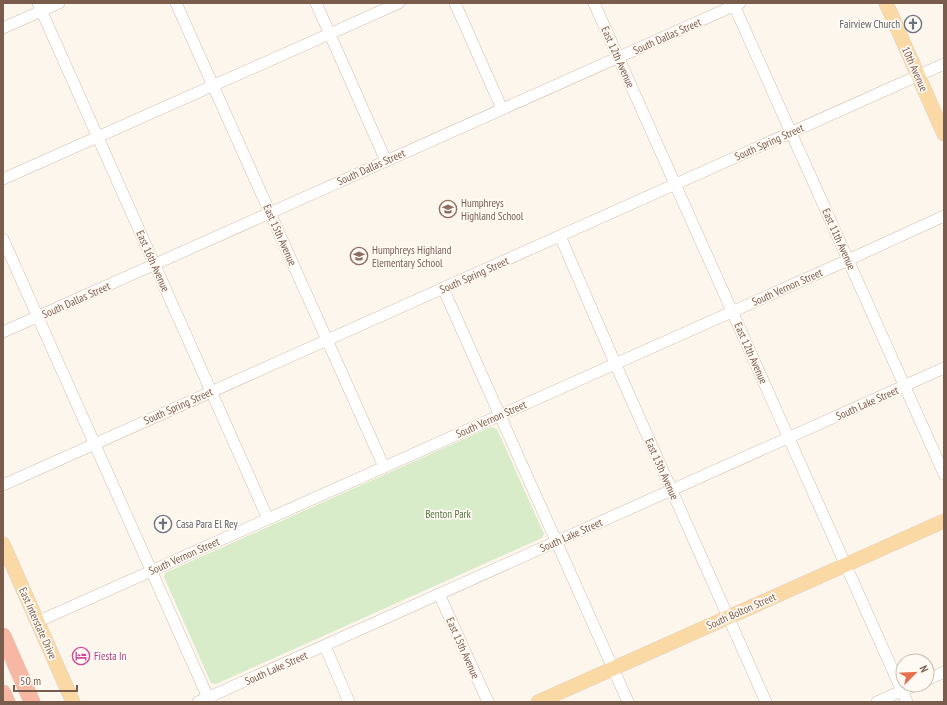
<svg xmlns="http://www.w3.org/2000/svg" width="947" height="705" font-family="'PT Sans Narrow',sans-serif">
<rect width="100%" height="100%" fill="#fdf6ec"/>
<!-- green -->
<path fill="#d8ecc9" d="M491 427 497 429 544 534 542 538 216 684 211 683 164 577 165 573Z"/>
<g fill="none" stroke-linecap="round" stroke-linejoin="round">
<defs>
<g id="minor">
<path d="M38 3 268 519"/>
<path d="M176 3 384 467"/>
<path d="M316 3 386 161"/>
<path d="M455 3 502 109"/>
<path d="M594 3 907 702"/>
<path d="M733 3 944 474"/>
<path d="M3 28 59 3"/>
<path d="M3 179 399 3"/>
<path d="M560 236 615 363 766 702"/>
<path d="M3 239 210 702"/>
<path d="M443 288 628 702"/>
<path d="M3 332 740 3"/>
<path d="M3 485 944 64"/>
<path d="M439 594 488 702"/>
<path d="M37 622 848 260 944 216"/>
<path d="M325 646 349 702"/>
<path d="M927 680 944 672"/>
<path d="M198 702 944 368"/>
<path d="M877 702 915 685"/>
</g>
<g id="major">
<path d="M886 3 944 134"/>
<path d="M3 544 73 702"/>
<path d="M538 702 944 521"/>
</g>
<g id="highway">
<path d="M3 636 32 702"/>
<path d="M3 693 7 702"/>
</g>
</defs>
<!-- minor casing -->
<use href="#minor" stroke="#d1beb0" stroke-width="12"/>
<!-- major casing -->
<use href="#major" stroke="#dad1cd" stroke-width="15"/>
<!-- highway casing -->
<use href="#highway" stroke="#dad1cd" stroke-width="17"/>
<!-- minor -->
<use href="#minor" stroke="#fff" stroke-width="11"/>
<!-- major -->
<use href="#major" stroke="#fbd9a5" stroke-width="14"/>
<!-- highway -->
<use href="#highway" stroke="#f7b7a3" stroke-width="16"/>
</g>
<!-- icons -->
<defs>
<symbol id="church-ring" viewBox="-11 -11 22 22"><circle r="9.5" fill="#fffaf3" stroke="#6b7280" stroke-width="1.5"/><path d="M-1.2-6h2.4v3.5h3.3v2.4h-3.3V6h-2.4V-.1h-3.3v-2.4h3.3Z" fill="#6b7280"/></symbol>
<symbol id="school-ring" viewBox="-11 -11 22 22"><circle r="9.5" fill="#fffaf3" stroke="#8d6e63" stroke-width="1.5"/><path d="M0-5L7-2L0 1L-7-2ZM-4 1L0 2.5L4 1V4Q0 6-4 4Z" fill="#8d6e63"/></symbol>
<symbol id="hotel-ring" viewBox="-11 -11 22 22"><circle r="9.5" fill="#fffaf3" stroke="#d1479c" stroke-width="1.5"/><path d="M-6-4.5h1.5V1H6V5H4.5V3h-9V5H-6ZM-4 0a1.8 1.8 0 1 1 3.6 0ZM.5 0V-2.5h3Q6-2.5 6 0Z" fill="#d1479c"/></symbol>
</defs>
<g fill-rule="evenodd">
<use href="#church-ring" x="903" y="14" width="20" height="20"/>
<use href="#school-ring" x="438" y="199" width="20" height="20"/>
<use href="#school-ring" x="349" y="246" width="20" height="20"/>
<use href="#church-ring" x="153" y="514" width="20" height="20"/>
<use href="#hotel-ring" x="71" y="646" width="20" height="20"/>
</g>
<g text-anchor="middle" stroke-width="3.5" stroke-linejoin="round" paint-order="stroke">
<!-- worship labels -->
<g font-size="11" fill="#5b616d" stroke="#fffaf3" text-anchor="end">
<text x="900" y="28">Fairview Church</text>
<text x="176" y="528" text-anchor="start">Casa Para El Rey</text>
</g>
<!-- street labels -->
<g font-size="11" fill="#7a5c4d" stroke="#fffaf3">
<text transform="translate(667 36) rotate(-24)" y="4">South Dallas Street</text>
<text transform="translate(618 57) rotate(66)" y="4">East 12th Avenue</text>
<text transform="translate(915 69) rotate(66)" y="4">10th Avenue</text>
<text transform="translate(769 142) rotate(-24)" y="4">South Spring Street</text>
<text transform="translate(371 167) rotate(-24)" y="4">South Dallas Street</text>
<text transform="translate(280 235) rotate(66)" y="4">East 15th Avenue</text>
<text transform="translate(839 239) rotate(66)" y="4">East 11th Avenue</text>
<text transform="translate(153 261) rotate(66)" y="4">East 16th Avenue</text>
<text transform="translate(474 275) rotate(-24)" y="4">South Spring Street</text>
<text transform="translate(787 287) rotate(-24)" y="4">South Vernon Street</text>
<text transform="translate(76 300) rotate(-24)" y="4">South Dallas Street</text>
<text transform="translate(751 353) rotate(66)" y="4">East 12th Avenue</text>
<text transform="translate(867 403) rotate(-24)" y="4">South Lake Street</text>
<text transform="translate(178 406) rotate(-24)" y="4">South Spring Street</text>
<text transform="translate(491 419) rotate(-24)" y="4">South Vernon Street</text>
<text transform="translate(662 469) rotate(66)" y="4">East 13th Avenue</text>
<text transform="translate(571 535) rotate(-24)" y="4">South Lake Street</text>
<text transform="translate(184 556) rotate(-24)" y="4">South Vernon Street</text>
<text transform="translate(741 611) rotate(-24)" y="4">South Bolton Street</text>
<text transform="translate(38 623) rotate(66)" y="4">East Interstate Drive</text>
<text transform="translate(463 648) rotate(66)" y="4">East 15th Avenue</text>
<text transform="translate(276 668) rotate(-24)" y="4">South Lake Street</text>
</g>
<!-- education labels -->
<g font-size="11" fill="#785e54" stroke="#fffaf3" text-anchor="start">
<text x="461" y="207">Humphreys<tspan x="461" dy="13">Highland School</tspan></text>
<text x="372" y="254">Humphreys Highland<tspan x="372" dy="13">Elementary School</tspan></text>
</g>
<!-- park labels -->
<g font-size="11" fill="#537a41" stroke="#fffaf3">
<text x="448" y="518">Benton Park</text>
</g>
<!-- hotel labels -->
<g font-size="11" fill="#b23c85" stroke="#fffaf3" text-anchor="start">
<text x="94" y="660">Fiesta In</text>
</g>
</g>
<!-- border -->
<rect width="947" height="705" fill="none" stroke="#7a5c4d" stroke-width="8"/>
<!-- north arrow -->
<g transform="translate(915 673) rotate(66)"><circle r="19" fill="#fffaf3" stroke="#cabbb1"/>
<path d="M0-3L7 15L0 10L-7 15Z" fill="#e76f51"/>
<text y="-6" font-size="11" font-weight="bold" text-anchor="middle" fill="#7a5c4d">N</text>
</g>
<!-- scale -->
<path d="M14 685v6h63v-6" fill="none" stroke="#7a5c4d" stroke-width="2"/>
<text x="20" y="685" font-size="12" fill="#7a5c4d" stroke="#fffaf3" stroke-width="3" paint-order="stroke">50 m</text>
</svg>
